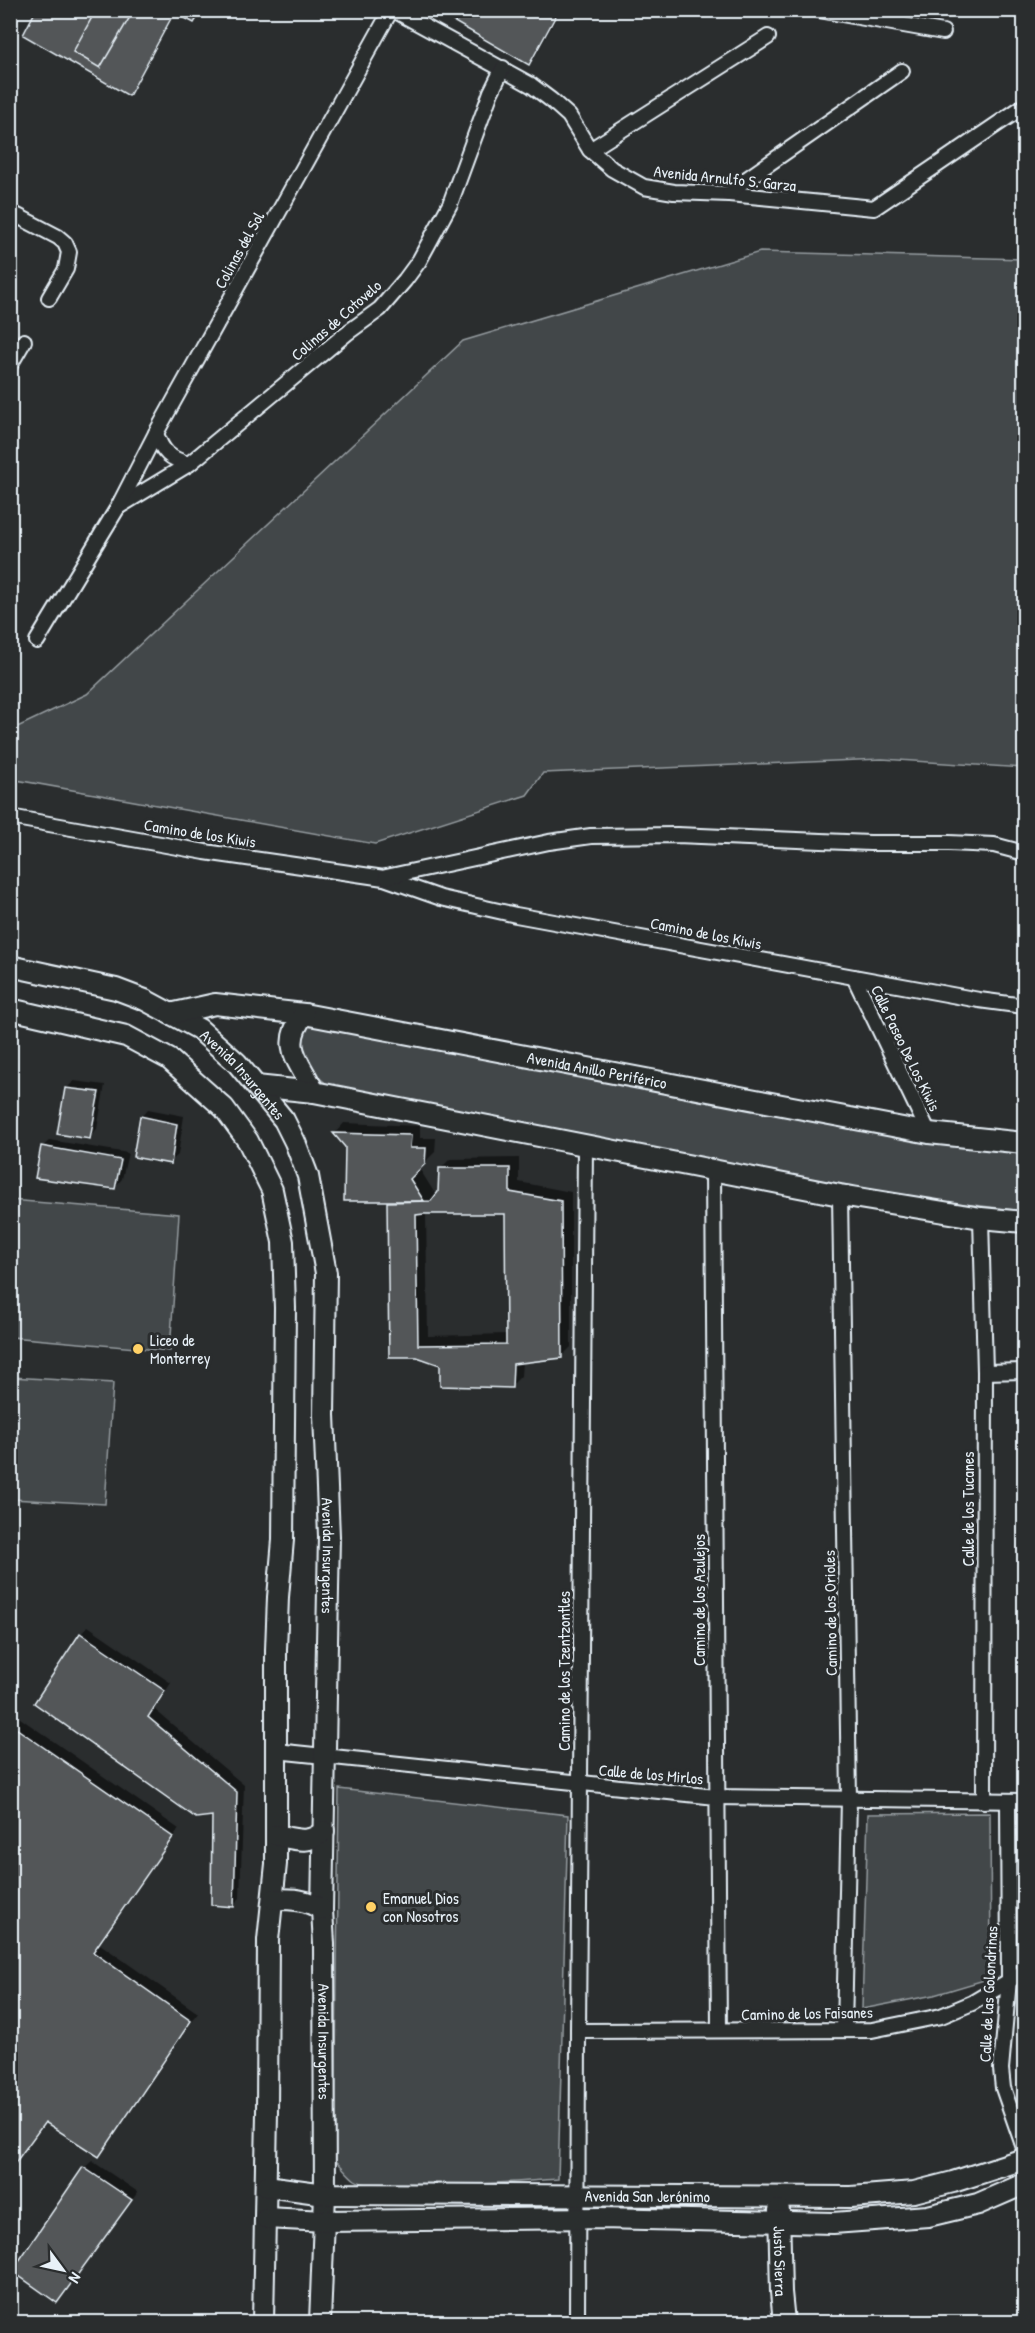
<svg xmlns="http://www.w3.org/2000/svg" width="1035" height="2333" font-family="'Patrick Hand',sans-serif">
<rect width="100%" height="100%" fill="#2a2d2e"/>
<filter id="ink" filterUnits="userSpaceOnUse"><feTurbulence type="fractalNoise" baseFrequency=".0167" numOctaves="2"/><feDisplacementMap in="SourceGraphic" scale="12" xChannelSelector="R" yChannelSelector="G"/><feConvolveMatrix kernelMatrix="1 2 1 2 8 2 1 2 1" color-interpolation-filters="sRGB"/></filter>
<g filter="url(#ink)">
<!-- green -->
<g fill="#424648" stroke="#959ca0" stroke-width="1.5">
<path d="M760 252 1024 259V768L882 759 543 773 527 795 375 844 11 779V730L87 694 463 341Z"/>
<path d="M308 1023 901 1138 1024 1151V1211L930 1200 714 1161 328 1085 317 1076 300 1054 302 1028Z"/>
<path d="M10 1200 179 1214 170 1351 11 1337Z"/>
<path d="M11 1377 113 1383 105 1504 11 1499Z"/>
<path d="M339 1789 568 1815 558 2179C525 2181 376 2194 355 2180 348 2175 342 2166 335 2160Z"/>
<path d="M990 1813 991 1978 934 1995 862 2009 868 1814Z"/>
</g>
<!-- shadow -->
<g fill="#0007" fill-rule="evenodd">
<path d="M38 10H204L194 21 176 12 133 89 128 94Z"/>
<path d="M437 10H561L536 55 529 63Z"/>
<path d="M10 1057 18 1059 10 1080Z"/>
<path d="M74 1081 105 1085 97 1129 89 1137 67 1088Z"/>
<path d="M148 1109 184 1116 178 1155 170 1162 141 1117Z"/>
<path d="M344 1123 420 1126V1138H436L435 1152 419 1168 434 1192H440V1169L450 1159 519 1158V1182L571 1192V1347L561 1357 522 1362 521 1376 511 1386 417 1355 390 1356 388 1200 335 1133ZM506 1212 507 1334 428 1336 426 1213Z"/>
<path d="M50 1140 128 1153 122 1179 115 1187 42 1147Z"/>
<path d="M88 1626 171 1683 154 1709 244 1785 240 1898 233 1905 213 1814 36 1702 81 1634Z"/>
<path d="M10 1711 179 1829 100 1944 198 2013 106 2148 99 2155 47 2121 10 2171Z"/>
<path d="M92 2161 138 2192 57 2301 84 2168Z"/>
<path d="M10 2311 27 2322H10Z"/>
</g>
<!-- building -->
<g fill="#535759" stroke="#e8f1f8" stroke-width="1.5" fill-rule="evenodd">
<path d="M36 10H170L174 13 129 96 23 35Z"/>
<path d="M96 10H134L100 68 73 52Z"/>
<path d="M170 10H202L194 23Z"/>
<path d="M434 10H559L529 65Z"/>
<path d="M65 1088 99 1092 90 1139 57 1134Z"/>
<path d="M140 1116 177 1124 171 1164 133 1157Z"/>
<path d="M333 1133 411 1135 410 1148H426L425 1164 410 1179 424 1201H344L345 1147Z"/>
<path d="M41 1146 121 1160 115 1189 35 1178Z"/>
<path d="M439 1168H510V1192L561 1201 562 1358 513 1364 512 1388 440 1386V1365L417 1357H389L387 1202 431 1201 438 1192ZM424 1214H505L506 1344 418 1345 416 1215Z"/>
<path d="M80 1633 165 1691 148 1717 237 1792 234 1907 211 1905 212 1816 196 1818 34 1703Z"/>
<path d="M10 1724 173 1837 93 1952 191 2021 99 2157 45 2122 10 2170Z"/>
<path d="M83 2167 132 2200 57 2303 12 2271Z"/>
</g>
<g fill="none" stroke-linecap="round" stroke-linejoin="round">
<defs>
<g id="street">
<path d="M394 10 531 85 551 100 569 116 590 150 612 169 644 187 674 192 729 194 874 208 1024 106"/>
<path d="M819 10 943 32"/>
<path d="M590 150 768 37"/>
<path d="M729 194 741 183 902 71"/>
<path d="M10 212 58 237 65 243 69 252 66 269 49 298"/>
<path d="M10 365 24 341"/>
<path d="M156 433C162 452 170 459 189 464"/>
<path d="M118 507 189 464 347 333 380 309 405 280 419 261 450 204 491 92 503 68"/>
<path d="M37 641 118 507 156 433 391 10"/>
<path d="M10 817 205 852 384 878 441 898 516 915 979 1000 1024 1006"/>
<path d="M386 877 549 842 591 836 677 835 870 843H949L994 845 1024 853"/>
<path d="M854 977 929 1133"/>
<path d="M713 1171 719 2030"/>
<path d="M840 1195 849 1799 844 2030"/>
<path d="M981 1218 985 1372 984 1801"/>
<path d="M985 1372 1024 1371"/>
<path d="M276 1751 716 1797 1024 1801"/>
<path d="M1008 1801 1009 1980 1001 2069 1003 2088 1024 2148"/>
<path d="M578 2031 872 2030 941 2016 972 2003 1024 1972"/>
<path d="M577 2322 578 2031 585 1146"/>
</g>
<g id="secondary">
<path id="s1" d="M10 966 116 989 145 1000 199 1029 237 1063 284 1120 295 1142 308 1176 326 1273 324 1415 329 1536 322 1910 324 1944 325 2194 320 2322"/>
<path d="M10 1009 126 1036 169 1059 224 1108 248 1141 272 1190 283 1242 285 1308 283 1540 278 1597 276 1650V1864L268 1940 267 2113 263 2322"/>
<path id="s2" d="M170 1014 215 1004 304 1014 929 1133 1024 1143"/>
<path d="M304 1014C279 1047 300 1061 314 1092"/>
<path d="M256 1086 314 1092 840 1195 981 1218 1024 1222"/>
<path d="M276 1835C295 1839 308 1845 324 1831"/>
<path d="M274 1899C291 1899 308 1899 322 1910"/>
<path id="s3" d="M266 2186 325 2194 851 2197 914 2192 953 2182 1024 2159"/>
<path id="s4" d="M779 2210 781 2292 784 2322"/>
<path d="M266 2218 325 2221 600 2218 833 2223 928 2216 978 2204 1024 2184"/>
</g>
</defs>
<!-- street casing -->
<use href="#street" stroke="#e8f1f8" stroke-width="18"/>
<!-- secondary casing -->
<use href="#secondary" stroke="#e8f1f8" stroke-width="24"/>
<!-- street -->
<use href="#street" stroke="#2a2d2e" stroke-width="14"/>
<!-- secondary -->
<use href="#secondary" stroke="#2a2d2e" stroke-width="20"/>
</g>
</g>
<!-- markers -->
<g fill="#ffd166" stroke="#2a2d2e" stroke-width="2">
<circle cx="138" cy="1349" r="6"/>
<circle cx="371" cy="1907" r="6"/>
</g>
<g text-anchor="middle" stroke-width="6" stroke-linejoin="round" paint-order="stroke">
<!-- street labels -->
<g font-size="16" fill="#e8f1f8" stroke="#2a2d2e">
<text transform="translate(725 178) rotate(6)" y="6">Avenida Arnulfo S. Garza</text>
<text transform="translate(239 250) rotate(-61)" y="6">Colinas del Sol</text>
<text transform="translate(336 320) rotate(-41)" y="6">Colinas de Cotovelo</text>
<text transform="translate(200 833) rotate(9)" y="6">Camino de los Kiwis</text>
<text transform="translate(706 933) rotate(11)" y="6">Camino de los Kiwis</text>
<text transform="translate(906 1048) rotate(64)" y="6">Calle Paseo De Los Kiwis</text>
<text dy="6" stroke="none"><textPath href="#s2" startOffset="434">Avenida Anillo Periférico</textPath></text>
<text dy="6" stroke="none"><textPath href="#s1" startOffset="264">Avenida Insurgentes</textPath></text>
<text transform="translate(968 1509) rotate(-90)" y="6">Calle de los Tucanes</text>
<text dy="6" stroke="none"><textPath href="#s1" startOffset="768">Avenida Insurgentes</textPath></text>
<text transform="translate(699 1600) rotate(-90)" y="6">Camino de los Azulejos</text>
<text transform="translate(830 1613) rotate(-91)" y="6">Camino de los Orioles</text>
<text transform="translate(564 1671) rotate(-90)" y="6">Camino de los Tzentzontles</text>
<text transform="translate(651 1774) rotate(5)" y="6">Calle de los Mirlos</text>
<text transform="translate(988 1994) rotate(-87)" y="6">Calle de las Golondrinas</text>
<text transform="translate(807 2013) rotate(-1)" y="6">Camino de los Faisanes</text>
<text dy="6" stroke="none"><textPath href="#s1" startOffset="1254">Avenida Insurgentes</textPath></text>
<text dy="6" stroke="none"><textPath href="#s3" startOffset="382">Avenida San Jerónimo</textPath></text>
<text dy="6" stroke="none"><textPath href="#s4" startOffset="51">Justo Sierra</textPath></text>
</g>
<!-- poi labels -->
<g font-size="16" fill="#e8f1f8" stroke="#2a2d2e" text-anchor="start">
<text x="150" y="1346">Liceo de<tspan x="150" dy="18">Monterrey</tspan></text>
<text x="383" y="1904">Emanuel Dios<tspan x="383" dy="18">con Nosotros</tspan></text>
</g>
</g>
<!-- margin -->
<rect width="1035" height="2333" fill="none" stroke="#2a2d2e" stroke-width="36"/>
<rect x="18" y="18" width="999" height="2297" fill="none" stroke="#e8f1f8" stroke-width="2" filter="url(#ink)"/>
<!-- north arrow -->
<g transform="translate(63 2270) rotate(123)" stroke="#2a2d2e" stroke-width="4.5" paint-order="stroke">
<path d="M0-4.5L10 22L0 15L-10 22Z" fill="#e8f1f8"/>
<text y="-9" font-size="16" font-weight="bold" text-anchor="middle" fill="#e8f1f8">N</text>
</g>
</svg>
